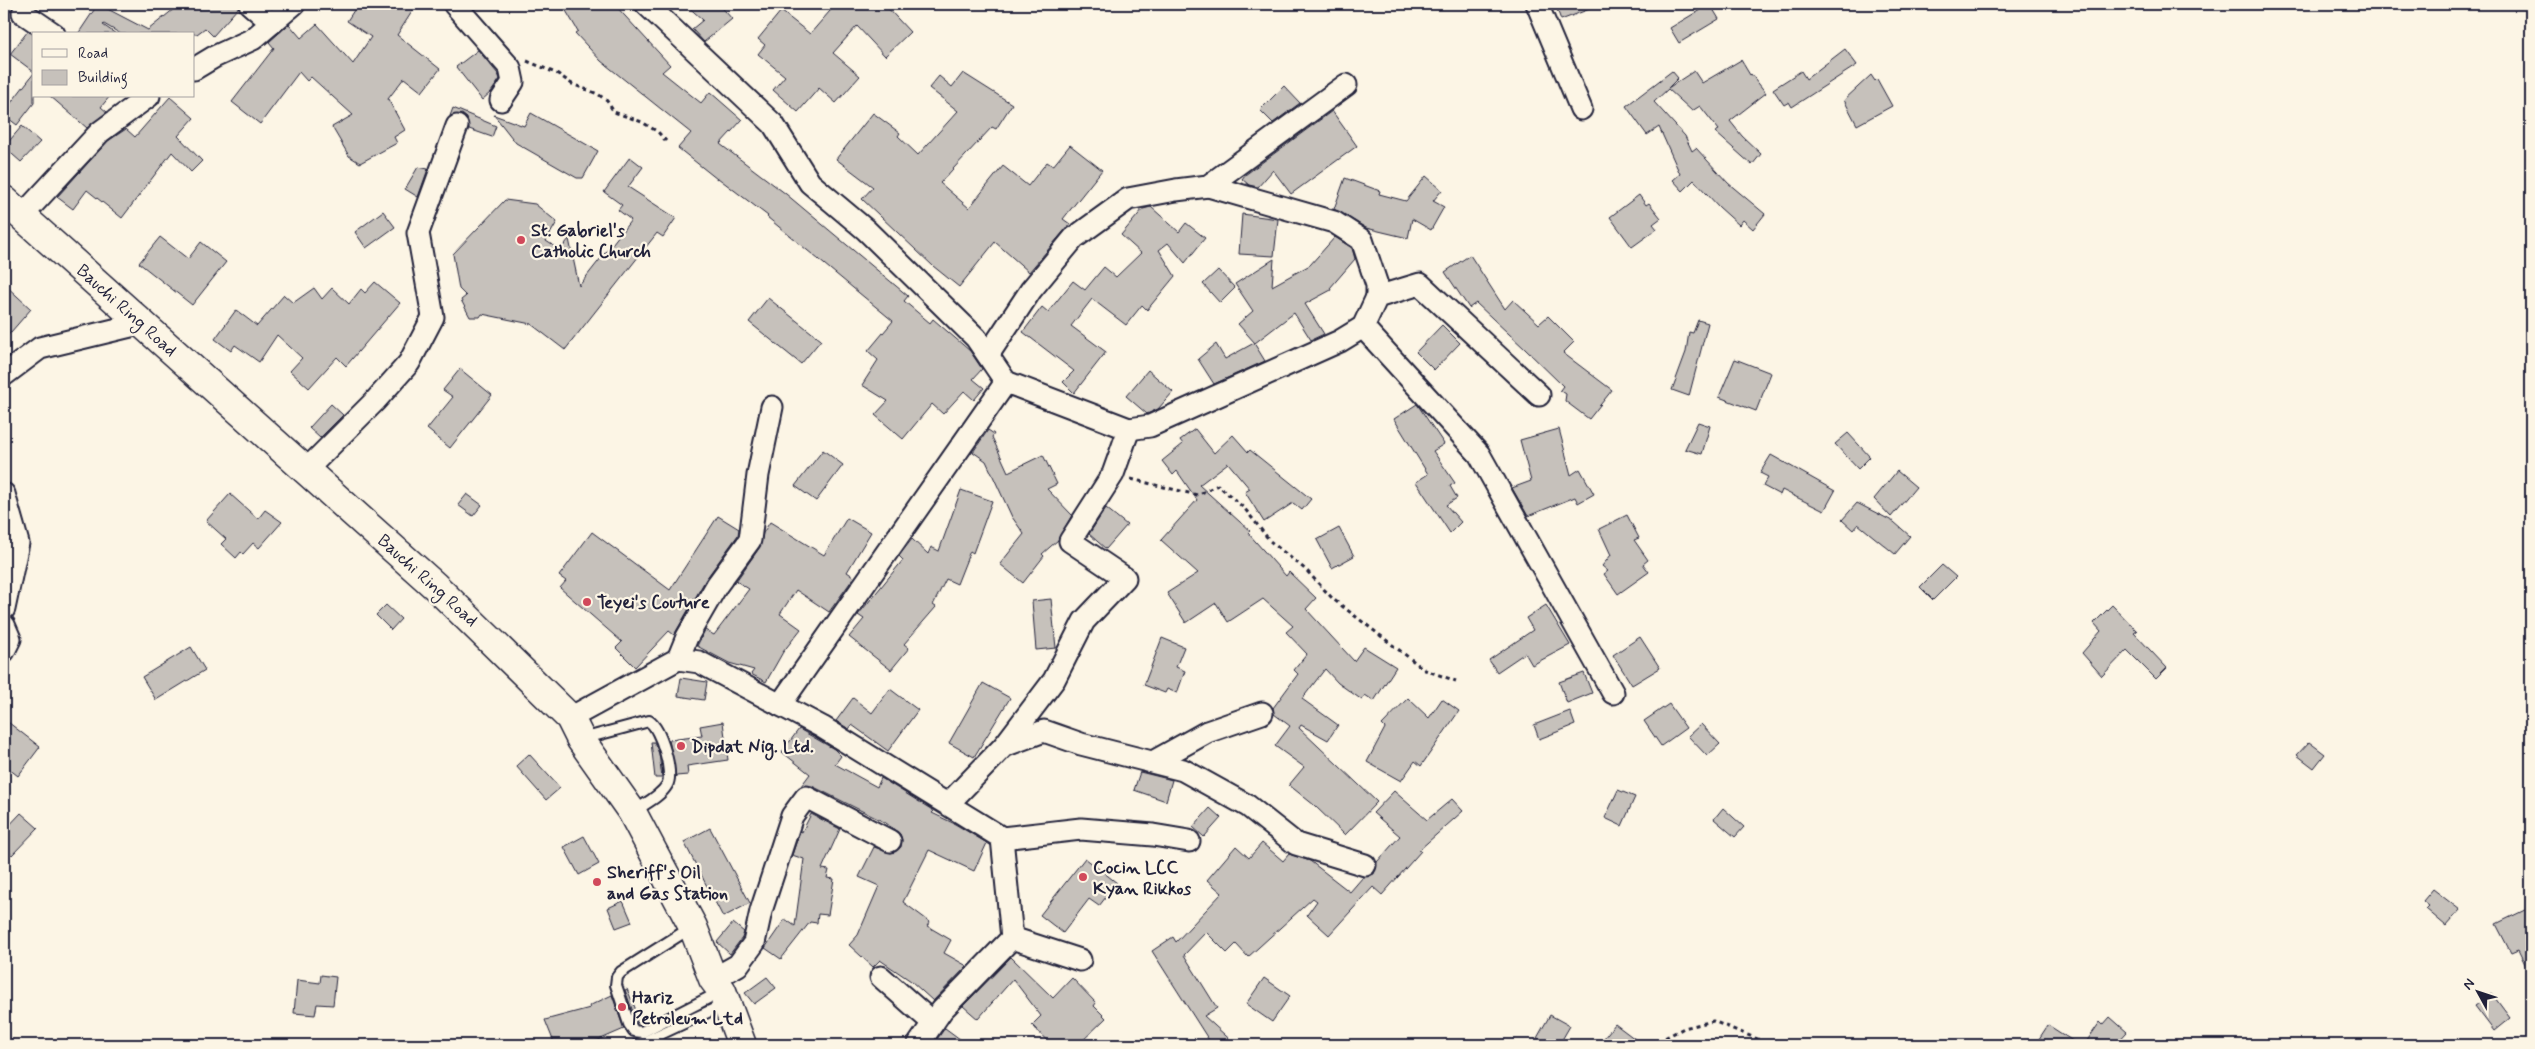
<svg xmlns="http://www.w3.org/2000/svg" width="2535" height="1049" font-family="Mynerve,sans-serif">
<rect width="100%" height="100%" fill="#fcf5e5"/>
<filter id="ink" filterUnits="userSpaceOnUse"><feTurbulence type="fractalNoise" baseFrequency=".02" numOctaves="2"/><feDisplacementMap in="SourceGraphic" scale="10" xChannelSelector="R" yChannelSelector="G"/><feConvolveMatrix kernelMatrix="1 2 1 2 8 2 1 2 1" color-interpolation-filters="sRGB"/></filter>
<g filter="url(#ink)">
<!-- building -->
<g fill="#c6c1bb" stroke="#22223b">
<path d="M98 4 148 30 180 4H238V8L213 36 205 28 197 34H121L104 24 103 25 116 34H78Z"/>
<path d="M358 4H417L397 35 440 69 422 92 404 78 388 99 405 130 394 137 397 143 360 163 349 156 332 127 353 115 311 77 307 81 299 72 260 124 232 102 274 48 269 42 289 24 301 38 317 24 353 64 371 37 347 21Z"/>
<path d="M562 4H614L670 65 662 72 701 103 710 92 742 120 720 144 786 194 908 296 904 301 930 323 933 319 970 351 982 369 973 379 984 388 974 400 964 391 943 414 932 404 903 439 875 415 888 401 862 385 878 360 868 351 893 321 767 217 768 216 718 178 717 179 678 148 691 133 601 61 575 33 578 31Z"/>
<path d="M685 4H719L732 19 704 42 692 29 703 20Z"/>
<path d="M836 4H884L910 32 885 56 857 26 833 53 860 76 836 103 819 88 798 112 773 90 785 76 758 54 765 45 758 39 781 11 810 34Z"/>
<path d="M1555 4H1599L1600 5 1561 20Z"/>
<path d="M1710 4 1719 19 1679 43 1670 28Z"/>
<path d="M28 31 34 35V72L10 54Z"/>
<path d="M1845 49 1857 65 1792 107 1789 102 1784 105 1773 89 1801 71 1806 79Z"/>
<path d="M478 50 498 74 500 79 491 92 482 100 456 67Z"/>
<path d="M1741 60 1750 75 1751 74 1766 93 1730 121 1742 136 1761 154 1752 165 1715 132 1719 130 1700 106 1692 111 1668 89 1654 102 1685 136 1692 151 1696 148 1728 183 1765 214 1753 229 1743 220 1739 225 1719 207 1694 180 1683 191 1673 180 1680 174 1659 127 1647 135 1626 106 1672 71 1678 78 1668 88 1694 71 1702 83Z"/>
<path d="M34 73V103L17 125 4 115V112Z"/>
<path d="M963 73 1012 104 996 129 992 127 940 183 969 208 1003 166 1028 186 1047 162 1053 166 1070 145 1102 170 1063 219 1070 224 1029 272 995 242 959 287 933 266 862 199 873 187 836 159 873 113 900 133 898 136 918 155 958 111 929 88 939 76 952 87Z"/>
<path d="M1871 75 1875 81 1877 79 1892 106 1857 125 1844 100Z"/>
<path d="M1284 86 1300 103 1273 123 1260 110Z"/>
<path d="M50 96H110L101 107 107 112 87 128Z"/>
<path d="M170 97 194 118 178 136 202 161 191 172 172 152 122 218 87 190 73 209 57 197 108 141 126 129 135 137Z"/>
<path d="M453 108 496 126 492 137 469 129 467 118 462 114 450 116Z"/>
<path d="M1332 111 1357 146 1291 194 1273 170 1258 187 1249 185 1242 179 1245 175Z"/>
<path d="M531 113 598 151 583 178H577L516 143 494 115 524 126Z"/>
<path d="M22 126 40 142 21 162 4 147Z"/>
<path d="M630 157 643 167 628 187 676 218 663 237 657 233 565 350 531 324 482 314 480 317H470L461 300 466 296 459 289 453 254 505 200 535 204 557 222 546 241 560 250 569 239 579 286 631 220 618 210 622 205 604 192Z"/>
<path d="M418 167 428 169 418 197 405 189Z"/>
<path d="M1426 176 1442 190 1433 201 1444 207 1431 230 1412 219 1408 238 1366 228 1334 209 1345 178 1380 191 1379 194 1406 201Z"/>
<path d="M1639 195 1646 205 1649 203 1661 218 1653 224 1657 229 1632 247 1610 217Z"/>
<path d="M1151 207 1179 232 1186 223 1205 238 1185 263 1168 243 1159 250 1175 276 1147 310 1142 305 1126 325 1092 299 1071 326 1106 352 1074 393 1063 382 1074 371 1023 332 1042 307 1048 312 1073 281 1085 290 1104 267 1116 277 1141 253 1121 235 1143 209Z"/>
<path d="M383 211 395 227 366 248 355 232Z"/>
<path d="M1242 214 1278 219 1274 256 1239 254Z"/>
<path d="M160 237 188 259 201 242 226 262 192 305 139 263Z"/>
<path d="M1335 237 1352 248 1355 259 1330 288 1331 290 1305 304 1324 334 1311 340 1294 313 1255 343 1238 324 1253 311 1235 284 1274 259 1272 286 1310 265Z"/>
<path d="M1470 255 1505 309 1513 300 1539 324 1548 316 1574 342 1563 353 1612 390 1589 419 1565 401 1566 394 1560 390 1563 386 1525 349 1476 303 1469 308 1445 272Z"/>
<path d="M1218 270 1235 288 1220 303 1203 284Z"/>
<path d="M375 282 400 303 346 366 337 357 309 388 290 371 302 358 277 335 259 362 235 345 231 351 215 339 236 310 257 326 284 295 293 303 314 288 322 299 332 288 349 304 361 289 365 293Z"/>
<path d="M4 284 31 309 4 340Z"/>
<path d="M768 298 821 340 801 364 749 322Z"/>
<path d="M1698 320 1708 323 1689 396 1672 390 1686 352 1689 332 1693 333Z"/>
<path d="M1442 325 1460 343 1434 370 1416 352Z"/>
<path d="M1254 343 1265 361 1214 384 1198 359 1216 344 1225 359Z"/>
<path d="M1735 359 1771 373 1756 411 1719 397Z"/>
<path d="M460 369 492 395 450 448 427 429 453 397 443 390Z"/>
<path d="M1148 370 1173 392 1158 409 1147 414 1126 396Z"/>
<path d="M331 404 343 415 320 438 309 428Z"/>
<path d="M1417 404 1444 444 1433 451 1455 483 1450 486 1457 498 1446 505 1461 522 1450 533 1416 482 1428 474 1394 419Z"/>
<path d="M1698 422 1710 426 1702 454 1685 449Z"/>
<path d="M1195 429 1214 453 1233 435 1248 452 1250 450 1311 499 1302 510 1293 503 1264 522 1245 492 1250 489 1228 463 1199 485 1250 531 1248 533 1286 576 1289 572 1316 598 1306 609 1354 661 1364 647 1396 667 1374 701 1365 695 1362 700 1338 683 1325 669 1302 699 1338 725 1328 740 1301 725 1299 728 1377 802 1345 835 1314 805 1289 785 1304 767 1275 746 1290 726 1274 714 1273 708 1298 674 1294 670 1307 654 1286 632 1293 626 1263 599 1228 622 1216 603 1186 623 1167 593 1198 573 1161 540 1197 500 1177 471 1173 475 1162 461 1183 444 1180 440Z"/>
<path d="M1559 429 1571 475 1580 469 1594 494 1578 503 1575 497 1528 516 1512 488 1531 481 1520 440Z"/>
<path d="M988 430 994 434 992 437 1008 472 1043 455 1057 484 1047 489 1072 515 1058 540 1042 554 1044 556 1023 583 1000 564 1024 534 1012 517 986 461 973 452Z"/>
<path d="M1848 433 1870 457 1858 469 1835 444Z"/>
<path d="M823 450 843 465 816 501 795 486Z"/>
<path d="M1771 455 1835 491 1824 511 1782 490 1780 495 1763 486 1768 477 1760 473Z"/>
<path d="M1897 471 1916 487 1891 517 1874 499Z"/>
<path d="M961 490 992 501 973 553 970 551 957 584 946 579 933 605 936 607 904 644 909 648 891 670 849 637 864 619 858 615 903 560 899 556 912 539 928 554 931 547 939 551Z"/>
<path d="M230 494 258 519 265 510 282 522 259 548 253 543 243 554 241 552 236 558 221 544 226 539 206 521Z"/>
<path d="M467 494 482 505 473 516 458 505Z"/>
<path d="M1857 503 1894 522 1910 536 1895 554 1858 524 1853 530 1842 520Z"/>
<path d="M1106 508 1127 525 1106 549 1089 534Z"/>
<path d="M1627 515 1639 538 1634 540 1648 560 1643 564 1649 572 1618 594 1604 574 1608 571 1602 566 1611 555 1599 529Z"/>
<path d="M718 516 739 529 738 535 706 579 674 635 669 631 635 667 616 648 622 642 560 588 566 581 559 576 592 532 670 590Z"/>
<path d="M847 518 871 532 847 572 853 576 852 580 829 612 796 590 780 614 801 629 783 652 766 682 751 674 754 670 729 663 697 646 705 630 714 635 749 589 736 581 760 547 763 533 770 522 824 555Z"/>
<path d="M1339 528 1354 556 1332 568 1317 540Z"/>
<path d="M1942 565 1956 577 1933 600 1920 587Z"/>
<path d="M1051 599 1056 648 1036 650 1032 601Z"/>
<path d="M386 605 401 619 391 630 376 615Z"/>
<path d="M1546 605 1570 645 1532 665 1525 653 1497 672 1489 660 1533 630 1526 618Z"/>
<path d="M2112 605 2137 631 2134 633 2167 668 2156 679 2127 650 2102 676 2082 653 2101 631 2094 623Z"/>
<path d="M1640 637 1660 668 1632 685 1613 655Z"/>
<path d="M1162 638 1184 647 1176 667 1185 671 1177 693 1167 689 1165 693 1144 685Z"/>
<path d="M191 647 205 670 156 700 142 677Z"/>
<path d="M1584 673 1592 693 1567 703 1559 682Z"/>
<path d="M681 678 707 682 704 700 678 696Z"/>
<path d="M983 683 1010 698 974 757 949 743Z"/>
<path d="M890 689 918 710 888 751 852 725 849 729 836 721 853 698 872 713Z"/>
<path d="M1408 698 1429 718 1442 699 1459 711 1421 766 1415 761 1401 781 1367 762 1385 728 1382 725Z"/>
<path d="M1669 704 1686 728 1661 746 1644 721Z"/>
<path d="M1570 711 1575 725 1539 739 1534 725Z"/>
<path d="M4 719 40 747 18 776 4 765Z"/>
<path d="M723 722 728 760 687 766 688 775 676 776 669 740 702 736 700 726Z"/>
<path d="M1701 724 1720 744 1707 756 1688 736Z"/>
<path d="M799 729 834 749 841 756 835 764 877 787 881 778 934 811 932 813 955 824 987 843 974 871 929 850 903 902 930 922 927 926 951 940 944 953 967 966 933 1001 911 981 880 960 873 967 849 945 858 935 879 886 859 877 874 847 891 853 901 847 902 840 900 834 886 823 812 786H801L810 774 782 752Z"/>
<path d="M651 742H654L659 753 662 778H655Z"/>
<path d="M2309 742 2325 754 2314 768 2297 755Z"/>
<path d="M529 754 560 788 546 800 516 766Z"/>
<path d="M1140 772 1172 780 1166 801 1134 790Z"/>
<path d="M1618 790 1635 797 1622 826 1605 818Z"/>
<path d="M1394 791 1427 820 1452 799 1463 811 1419 850 1421 851 1382 895 1373 887 1329 935 1307 915 1317 901 1313 898 1248 957 1236 944 1227 953 1206 932 1184 955 1217 1008 1204 1016 1236 1045H1212L1152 951 1173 937 1176 942 1222 893 1207 880 1236 846 1249 858 1262 843 1283 861 1289 854 1310 861 1350 892 1363 877 1374 874 1377 862 1400 836 1373 813Z"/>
<path d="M1210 808 1221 818 1204 837 1193 827Z"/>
<path d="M1723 808 1744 827 1735 837 1714 819Z"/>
<path d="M21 813 38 828 12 855 4 847V831Z"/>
<path d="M811 814 840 829 822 869 829 870 827 878 834 879 828 915 818 914 817 923 810 922 781 959 765 948 785 919 795 926 804 859 792 855 800 831 802 832Z"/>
<path d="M710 828 750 903 723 917 684 842Z"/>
<path d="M584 836 599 864 579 875 564 847Z"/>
<path d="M1085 858 1117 883 1099 906 1089 899 1063 933 1040 915Z"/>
<path d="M2433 889 2460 910 2446 926 2426 909 2429 906 2423 901Z"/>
<path d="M623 901 632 922 616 928 608 908Z"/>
<path d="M2531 907V976L2518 950 2511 953 2496 924Z"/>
<path d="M733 923 744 932 742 938 730 954 717 942Z"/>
<path d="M1011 957 1053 998 1072 978 1096 1003 1094 1006 1106 1018 1078 1045H1051L1032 1025 1041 1016 1013 979 978 1019 963 1006Z"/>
<path d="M321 975 336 977 333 1005 317 1004 315 1015 294 1013 297 980 320 983Z"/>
<path d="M767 977 776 988 754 1004 745 993Z"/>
<path d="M1264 978 1290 996 1272 1022 1246 1004Z"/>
<path d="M627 989 641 1022 637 1023 625 990Z"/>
<path d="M2492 994 2510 1018 2494 1031 2475 1006Z"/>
<path d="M612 995 624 1029 587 1045H555L545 1020 590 1008 589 1006Z"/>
<path d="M1550 1015 1570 1026 1559 1045H1550L1537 1038Z"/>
<path d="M2110 1017 2127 1032 2115 1045H2084L2100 1022 2103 1025Z"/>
<path d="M1615 1024 1643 1045H1613L1604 1038Z"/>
<path d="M2048 1025 2079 1045H2035Z"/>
<path d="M945 1028 968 1045H933Z"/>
</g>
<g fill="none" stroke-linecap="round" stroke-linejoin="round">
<defs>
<g id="service">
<path d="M582 739 649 721C661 729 674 773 667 785 660 797 644 804 633 812"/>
<path d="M692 927 621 972 617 977 616 985 629 1024 634 1031 642 1032 720 992"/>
<path d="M637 1045 725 1004"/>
</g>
<g id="minor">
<path d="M250 4 272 23"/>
<path d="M454 4 510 68 513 82 501 100"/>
<path d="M646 4 773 124 810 183 866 230 976 338 1006 382 1129 429 1150 426 1340 341 1363 327 1377 297 1420 284 1539 395"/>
<path d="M1537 4 1581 109"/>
<path d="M23 13 54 34"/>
<path d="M194 69 214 57 253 39 294 4"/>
<path d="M1208 186 1334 222 1362 240 1377 285V297"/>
<path d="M21 217 100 132 149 96"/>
<path d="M1363 327 1479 454 1613 693"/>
<path d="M988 355 1031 290 1074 238 1128 199 1176 190 1208 186 1346 85"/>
<path d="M4 375 40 348 143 323"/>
<path d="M305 471 375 401 409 363 433 317 418 233 457 126"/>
<path d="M4 494 18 543 4 609"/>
<path d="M4 625 10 639 4 651"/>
<path d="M678 659 687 637 717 585 750 540 758 475 772 407"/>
<path d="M780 705 1006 382"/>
<path d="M570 718 678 659 699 662 822 727 1002 838 1081 829 1153 835 1189 841"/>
<path d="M1004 746 1054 680 1084 621 1125 578 1070 541 1113 474 1129 429"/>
<path d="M1153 762 1207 732 1262 713"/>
<path d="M948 804 1004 746 1044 731 1081 744 1183 770 1248 806 1296 844 1365 865"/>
<path d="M1002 838 1012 938"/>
<path d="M881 977 933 1023"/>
<path d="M713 979 738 965 754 943 761 911 792 816 806 797 890 841"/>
<path d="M918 1045 942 1010 1012 938 1080 960"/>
</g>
<path id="primary" d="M4 200 435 586 570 718 581 740 632 812 693 927 713 979 722 991 742 1045"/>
</defs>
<!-- service casing -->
<use href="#service" stroke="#22223b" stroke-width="14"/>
<!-- minor casing -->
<use href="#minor" stroke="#22223b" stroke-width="25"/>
<!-- primary casing -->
<use href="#primary" stroke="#22223b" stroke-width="31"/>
<!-- path -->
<g stroke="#22223b" stroke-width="3" stroke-dasharray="4 4" stroke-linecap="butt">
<path d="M527 61 558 74 572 84 598 94 607 101 614 112 642 122 658 132 666 141"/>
<path d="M1131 479 1197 495 1218 485 1245 509 1270 541 1306 570 1333 599 1425 670 1456 681"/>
<path d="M1651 1045 1684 1028 1713 1021 1772 1045"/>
</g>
<!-- service -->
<use href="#service" stroke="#fcf5e5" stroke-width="10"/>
<!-- minor -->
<use href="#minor" stroke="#fcf5e5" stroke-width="21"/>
<!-- primary -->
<use href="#primary" stroke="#fcf5e5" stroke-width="28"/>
</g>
</g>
<!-- markers -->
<g fill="#d1495b" stroke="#fcf5e5" stroke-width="2">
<circle cx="521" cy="240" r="5"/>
<circle cx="587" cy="602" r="5"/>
<circle cx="681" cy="746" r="5"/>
<circle cx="1083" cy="877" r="5"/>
<circle cx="597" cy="882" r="5"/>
<circle cx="622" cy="1007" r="5"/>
</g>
<g text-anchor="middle" stroke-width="4.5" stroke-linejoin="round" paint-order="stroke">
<!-- poi labels -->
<g font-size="18" font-weight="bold" fill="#22223b" stroke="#fcf5e5" text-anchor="start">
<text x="531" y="236">St. Gabriel's<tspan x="531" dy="21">Catholic Church</tspan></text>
<text x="597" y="608">Teyei's Couture</text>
<text x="691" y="752">Dipdat Nig. Ltd.</text>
<text x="1093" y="873">Cocin LCC<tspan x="1093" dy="21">Kyan Rikkos</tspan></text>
<text x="607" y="878">Sheriff's Oil<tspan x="607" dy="21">and Gas Station</tspan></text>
<text x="632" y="1003">Hariz<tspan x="632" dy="21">Petroleum Ltd</tspan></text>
</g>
<!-- street labels -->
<g font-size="18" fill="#22223b" stroke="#fcf5e5">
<text transform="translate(127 310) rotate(42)" y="6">Bauchi Ring Road</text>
<text transform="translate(428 580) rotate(42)" y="6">Bauchi Ring Road</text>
</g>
</g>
<!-- margin -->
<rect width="2535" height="1049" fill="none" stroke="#fcf5e5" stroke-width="20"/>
<rect x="10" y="10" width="2515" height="1029" fill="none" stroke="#22223b" stroke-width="2" filter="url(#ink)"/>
<!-- legend -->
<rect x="32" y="32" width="162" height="65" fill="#fcf5e5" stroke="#a5a1a1"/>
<rect x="42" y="49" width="25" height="8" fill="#fcf5e5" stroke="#a5a1a1"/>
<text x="78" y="58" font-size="15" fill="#22223b">Road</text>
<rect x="42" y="70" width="25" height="15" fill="#c6c1bb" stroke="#a5a1a1"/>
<text x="78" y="82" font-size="15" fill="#22223b">Building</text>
<!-- north arrow -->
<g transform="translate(2478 992) rotate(310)" stroke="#fcf5e5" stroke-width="4" paint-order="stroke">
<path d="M0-4L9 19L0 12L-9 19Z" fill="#22223b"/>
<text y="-8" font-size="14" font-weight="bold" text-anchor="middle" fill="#22223b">N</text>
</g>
</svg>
